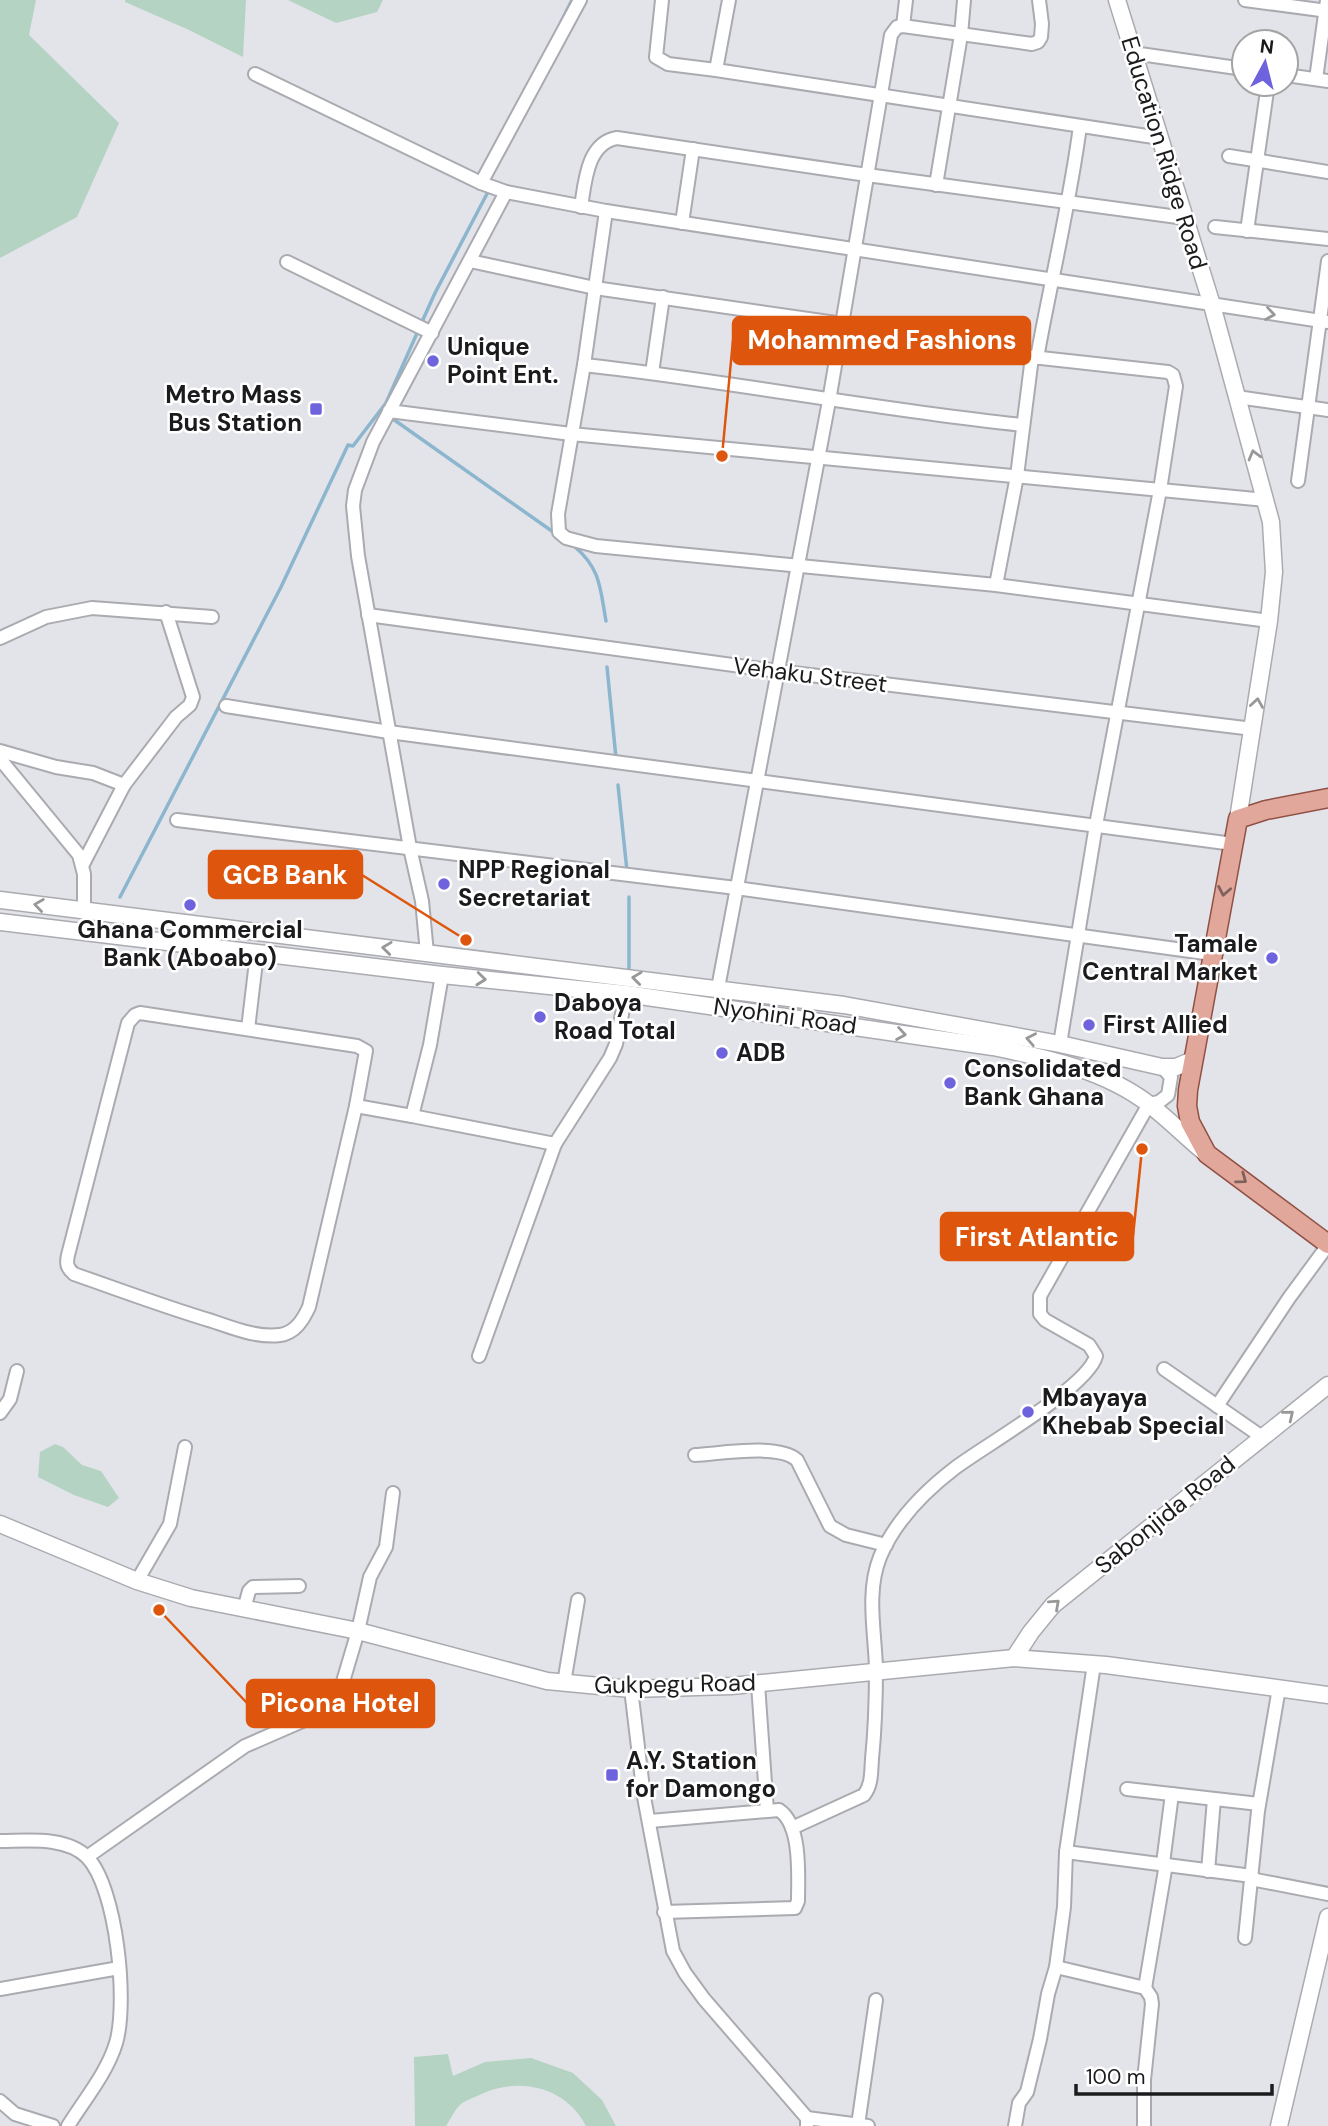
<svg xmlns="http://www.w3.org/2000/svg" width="1328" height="2126" font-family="'DM Sans',sans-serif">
<rect width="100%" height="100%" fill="#e3e4ea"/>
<!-- green -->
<g fill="#b4d3c3">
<path d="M0 0H36L29 35 119 123 77 217 0 258Z"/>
<path d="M125 0H246L243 57 189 30 125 2Z"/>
<path d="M288 0H383L377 12 336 23Z"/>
<path d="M55 1444 63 1447 82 1465 101 1471 119 1498 108 1507 74 1495 38 1477 40 1452Z"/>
<path d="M448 2054 453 2076 485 2062 531 2058 573 2073 602 2100 616 2126H586C565 2085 515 2076 477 2096 470 2099 462 2102 458 2107 453 2113 450 2120 446 2126H415L414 2057Z"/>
</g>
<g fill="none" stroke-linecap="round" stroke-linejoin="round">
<!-- stream -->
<g stroke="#8cb6ce" stroke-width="3.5">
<path d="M561 22 572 0"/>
<path d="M421 324 435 293 489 190"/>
<path d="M393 419 556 534"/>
<path d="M574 546C601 569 600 588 606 621"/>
<path d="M607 667 616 758"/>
<path d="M618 785 627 871"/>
<path d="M120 897 281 587 348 445 353 446 386 403 418 331"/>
<path d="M629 897V973"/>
</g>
<defs>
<g id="street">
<path d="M662 0 656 57 668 64 716 70 729 0"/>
<path d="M1245 0 1328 11"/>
<path d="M903 26 1032 44 1038 42 1041 37 1042 24 1039 0"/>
<path d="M1133 53 1244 69"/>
<path d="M716 70 1160 138"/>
<path d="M255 74 481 183 506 192 606 211 1328 322"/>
<path d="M1286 75 1328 81"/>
<path d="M1316 79 1327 0"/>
<path d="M1229 156 1328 172"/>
<path d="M481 183 580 0"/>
<path d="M936 185 961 35 964 0"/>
<path d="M581 207C585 182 587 143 617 138L867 175 1185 218"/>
<path d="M606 211 584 365 558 514 559 532 566 538 596 546 996 585 1269 621"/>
<path d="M682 223 693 149"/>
<path d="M1215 227 1328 239"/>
<path d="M1247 231 1268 84"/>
<path d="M470 261 595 288 843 324 1032 357 1168 372 1173 375 1176 386 1160 490 1096 825 1060 1044"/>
<path d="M287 262 432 333"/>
<path d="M1037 358C1051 280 1070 203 1080 126"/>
<path d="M584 365C731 381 876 410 1023 425"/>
<path d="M652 373 663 297"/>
<path d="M1237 397 1328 410"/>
<path d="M389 411 571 434 1266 500"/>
<path d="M1298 481 1328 261"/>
<path d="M996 585 1017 476 1032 357"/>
<path d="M368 615 777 671 1253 729"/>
<path d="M0 638 46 617 92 608 212 617"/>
<path d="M226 706 389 732 1233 844"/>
<path d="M0 751 56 767 93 773 124 785"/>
<path d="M0 759 79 855 84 874V911"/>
<path d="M177 820 736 888 1212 954"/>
<path d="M83 864 124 785 176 717 190 705 193 697 166 612"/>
<path d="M427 953 422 901 410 848 358 556 353 506 355 490 373 442 506 192"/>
<path d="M442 975 430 1045 412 1116 555 1144 610 1058 616 1044 626 994"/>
<path d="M718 988 829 401 891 35 897 27 903 26 906 0"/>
<path d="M140 1013 357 1046 366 1051 356 1106 309 1307C303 1320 295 1333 280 1335 257 1338 233 1328 212 1321 165 1307 120 1290 74 1274 67 1268 66 1264 68 1255L128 1023 135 1015Z"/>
<path d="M248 1029 257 953"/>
<path d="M356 1106 412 1116"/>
<path d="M479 1356 555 1144"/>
<path d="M1164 1369 1262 1437"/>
<path d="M1217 1406 1289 1298 1328 1245"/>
<path d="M0 1413 10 1399 17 1371"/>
<path d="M695 1455C719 1454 779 1443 797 1460L830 1526 846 1535 886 1545"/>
<path d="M137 1581 170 1524 185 1447"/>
<path d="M244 1609 249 1591 253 1587 299 1586"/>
<path d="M1094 1664 1066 1852 1064 1907 1056 1967 1145 1988 1151 1997 1152 2004 1144 2080V2126"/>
<path d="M564 1683 578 1600"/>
<path d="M758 1684 767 1811"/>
<path d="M631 1689 644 1797 673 1951 685 1973 704 1999 807 2118V2126"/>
<path d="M1127 1789 1259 1804"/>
<path d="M650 1821 779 1810C802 1825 798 1877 798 1901L795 1908 664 1912"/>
<path d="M792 1828 864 1795C872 1785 871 1772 872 1759 875 1729 876 1698 876 1668 875 1632 866 1592 880 1557 895 1521 925 1491 955 1468 984 1446 1088 1387 1096 1356L1089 1345 1045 1320 1040 1314V1296L1149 1104 1159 1102 1168 1095 1171 1077 1162 1067"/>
<path d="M0 1841C27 1841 66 1836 87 1857 117 1888 128 2003 116 2043 107 2073 84 2100 68 2126"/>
<path d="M1066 1852 1252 1876"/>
<path d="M87 1857 245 1746 321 1713 334 1702 342 1685 358 1631 370 1577 386 1547 393 1493"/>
<path d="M1163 1863 1172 1794"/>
<path d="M1208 1871 1214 1799"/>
<path d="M1251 1879 1328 1894"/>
<path d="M1245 1938 1258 1811 1279 1688"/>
<path d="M1145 1988 1166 1864"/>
<path d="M0 1989 119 1968"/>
<path d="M0 2101 15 2114 53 2126"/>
<path d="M807 2118 868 2126"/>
<path d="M858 2125 876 2000"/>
<path d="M1015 2126 1019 2103 1027 2092 1040 2039 1048 1994 1056 1967"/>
</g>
<g id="secondary">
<path d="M1117 0 1212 305 1271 522 1274 572 1269 621 1238 819"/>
<path d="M0 900 844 1005 1060 1044 1162 1067H1176L1193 1060"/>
<path d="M0 922 442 975 626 994 993 1047C1047 1058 1105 1070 1150 1105 1168 1119 1185 1136 1203 1151"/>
<path d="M0 1524 137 1581 191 1598 358 1631 547 1681 631 1689 731 1686 1014 1658 1106 1665 1328 1695"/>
<path d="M1014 1658 1031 1632 1053 1605 1328 1385"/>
<path d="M1279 2126 1328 1917"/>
</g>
<path id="primary" d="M1328 798 1266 810 1238 819 1188 1090 1187 1106 1190 1122 1207 1154 1328 1244"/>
</defs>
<!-- street casing -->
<use href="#street" stroke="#aaabb1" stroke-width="16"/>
<!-- secondary casing -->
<use href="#secondary" stroke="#aaabb1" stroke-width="19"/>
<!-- primary casing -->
<use href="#primary" stroke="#905044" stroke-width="21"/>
<!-- street -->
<use href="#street" stroke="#fff" stroke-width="12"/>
<!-- secondary -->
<use href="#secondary" stroke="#fff" stroke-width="16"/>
<!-- primary -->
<use href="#primary" stroke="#e2a79b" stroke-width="18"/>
</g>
<!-- one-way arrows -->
<defs><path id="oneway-chevron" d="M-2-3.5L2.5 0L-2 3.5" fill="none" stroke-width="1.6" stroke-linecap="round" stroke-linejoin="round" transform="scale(1.75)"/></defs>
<g stroke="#989899">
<use href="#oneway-chevron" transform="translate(1270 314) rotate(9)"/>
<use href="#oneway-chevron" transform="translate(1254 455) rotate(-105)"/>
<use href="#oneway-chevron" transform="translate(1257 703) rotate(-81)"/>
<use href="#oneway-chevron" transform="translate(39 905) rotate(-172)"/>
<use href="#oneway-chevron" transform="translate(387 948) rotate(-173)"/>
<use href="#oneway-chevron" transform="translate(637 978) rotate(-173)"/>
<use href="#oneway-chevron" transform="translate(481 979) rotate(6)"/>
<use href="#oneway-chevron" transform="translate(901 1034) rotate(9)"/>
<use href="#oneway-chevron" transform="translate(1031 1039) rotate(-169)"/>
<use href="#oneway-chevron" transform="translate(1289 1415) rotate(-39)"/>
<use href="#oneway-chevron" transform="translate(1055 1604) rotate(-42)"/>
</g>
<g stroke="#7e615c">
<use href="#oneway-chevron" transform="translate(1224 891) rotate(101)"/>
<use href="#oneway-chevron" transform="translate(1242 1179) rotate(36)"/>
</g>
<!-- markers -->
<g fill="#6e63dd" stroke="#fff" stroke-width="2.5">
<circle cx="433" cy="361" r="7"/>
<rect x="309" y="402" width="14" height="14" rx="3.5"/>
<circle cx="444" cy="884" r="7"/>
<circle cx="190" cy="905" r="7"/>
<circle cx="1272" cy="958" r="7"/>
<circle cx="540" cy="1017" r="7"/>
<circle cx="1089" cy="1025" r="7"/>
<circle cx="722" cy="1053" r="7"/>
<circle cx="950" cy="1083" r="7"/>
<circle cx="1028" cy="1412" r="7"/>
<rect x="605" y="1768" width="14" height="14" rx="3.5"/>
</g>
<g text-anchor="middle" stroke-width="5" stroke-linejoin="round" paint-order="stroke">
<!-- street labels -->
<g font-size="24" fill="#1b1b1d" stroke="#fff">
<text transform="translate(1164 153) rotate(73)" y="8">Education Ridge Road</text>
<text transform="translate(810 675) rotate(7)" y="8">Vehaku Street</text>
<text transform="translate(785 1016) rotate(8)" y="8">Nyohini Road</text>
<text transform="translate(1165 1515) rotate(-39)" y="8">Sabonjida Road</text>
<text transform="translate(675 1684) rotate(-1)" y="8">Gukpegu Road</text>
</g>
<!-- poi labels -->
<g font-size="24" font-weight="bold" fill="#1b1b1d" stroke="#fff" text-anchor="start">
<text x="447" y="355">Unique<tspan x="447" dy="28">Point Ent.</tspan></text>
<text x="302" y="403" text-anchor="end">Metro Mass<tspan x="302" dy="28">Bus Station</tspan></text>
<text x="458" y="878">NPP Regional<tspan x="458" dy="28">Secretariat</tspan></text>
<text x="190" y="938" text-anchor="middle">Ghana Commercial<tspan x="190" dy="28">Bank (Aboabo)</tspan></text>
<text x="1258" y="952" text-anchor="end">Tamale<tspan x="1258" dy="28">Central Market</tspan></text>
<text x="554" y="1011">Daboya<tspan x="554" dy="28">Road Total</tspan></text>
<text x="1103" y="1033">First Allied</text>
<text x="736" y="1061">ADB</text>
<text x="964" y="1077">Consolidated<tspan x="964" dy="28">Bank Ghana</tspan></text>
<text x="1042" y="1406">Mbayaya<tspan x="1042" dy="28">Khebab Special</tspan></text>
<text x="626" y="1769">A.Y. Station<tspan x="626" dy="28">for Damongo</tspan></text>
</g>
</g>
<!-- callouts -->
<path fill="none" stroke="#de560d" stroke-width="2.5" d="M722 456L733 340M466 940L362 875M1142 1149L1133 1236M159 1610L247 1703"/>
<g fill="#de560d" stroke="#fff" stroke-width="2.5">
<circle cx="722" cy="456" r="7"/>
<circle cx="466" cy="940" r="7"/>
<circle cx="1142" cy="1149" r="7"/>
<circle cx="159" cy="1610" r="7"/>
</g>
<g fill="#de560d" stroke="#de560d" stroke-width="2.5">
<rect x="733" y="317" width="297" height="47" rx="7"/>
<rect x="209" y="851" width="153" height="47" rx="7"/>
<rect x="941" y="1213" width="192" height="47" rx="7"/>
<rect x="247" y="1680" width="187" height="47" rx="7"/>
</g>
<g font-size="26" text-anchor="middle" font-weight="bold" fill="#fff">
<text x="882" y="349">Mohammed Fashions</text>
<text x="285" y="884">GCB Bank</text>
<text x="1037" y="1246">First Atlantic</text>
<text x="340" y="1712">Picona Hotel</text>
</g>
<!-- north arrow -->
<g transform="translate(1265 63) rotate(7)"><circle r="33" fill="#ffffff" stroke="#a4a4a5" stroke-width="2"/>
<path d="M0-5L12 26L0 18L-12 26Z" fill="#6e63dd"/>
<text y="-10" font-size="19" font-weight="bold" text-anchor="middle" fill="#1b1b1d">N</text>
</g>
<!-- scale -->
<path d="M1076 2084v10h196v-10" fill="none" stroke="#1b1b1d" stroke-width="3.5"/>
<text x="1086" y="2084" font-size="21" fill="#1b1b1d" stroke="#ffffff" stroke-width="5" paint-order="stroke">100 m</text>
</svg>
